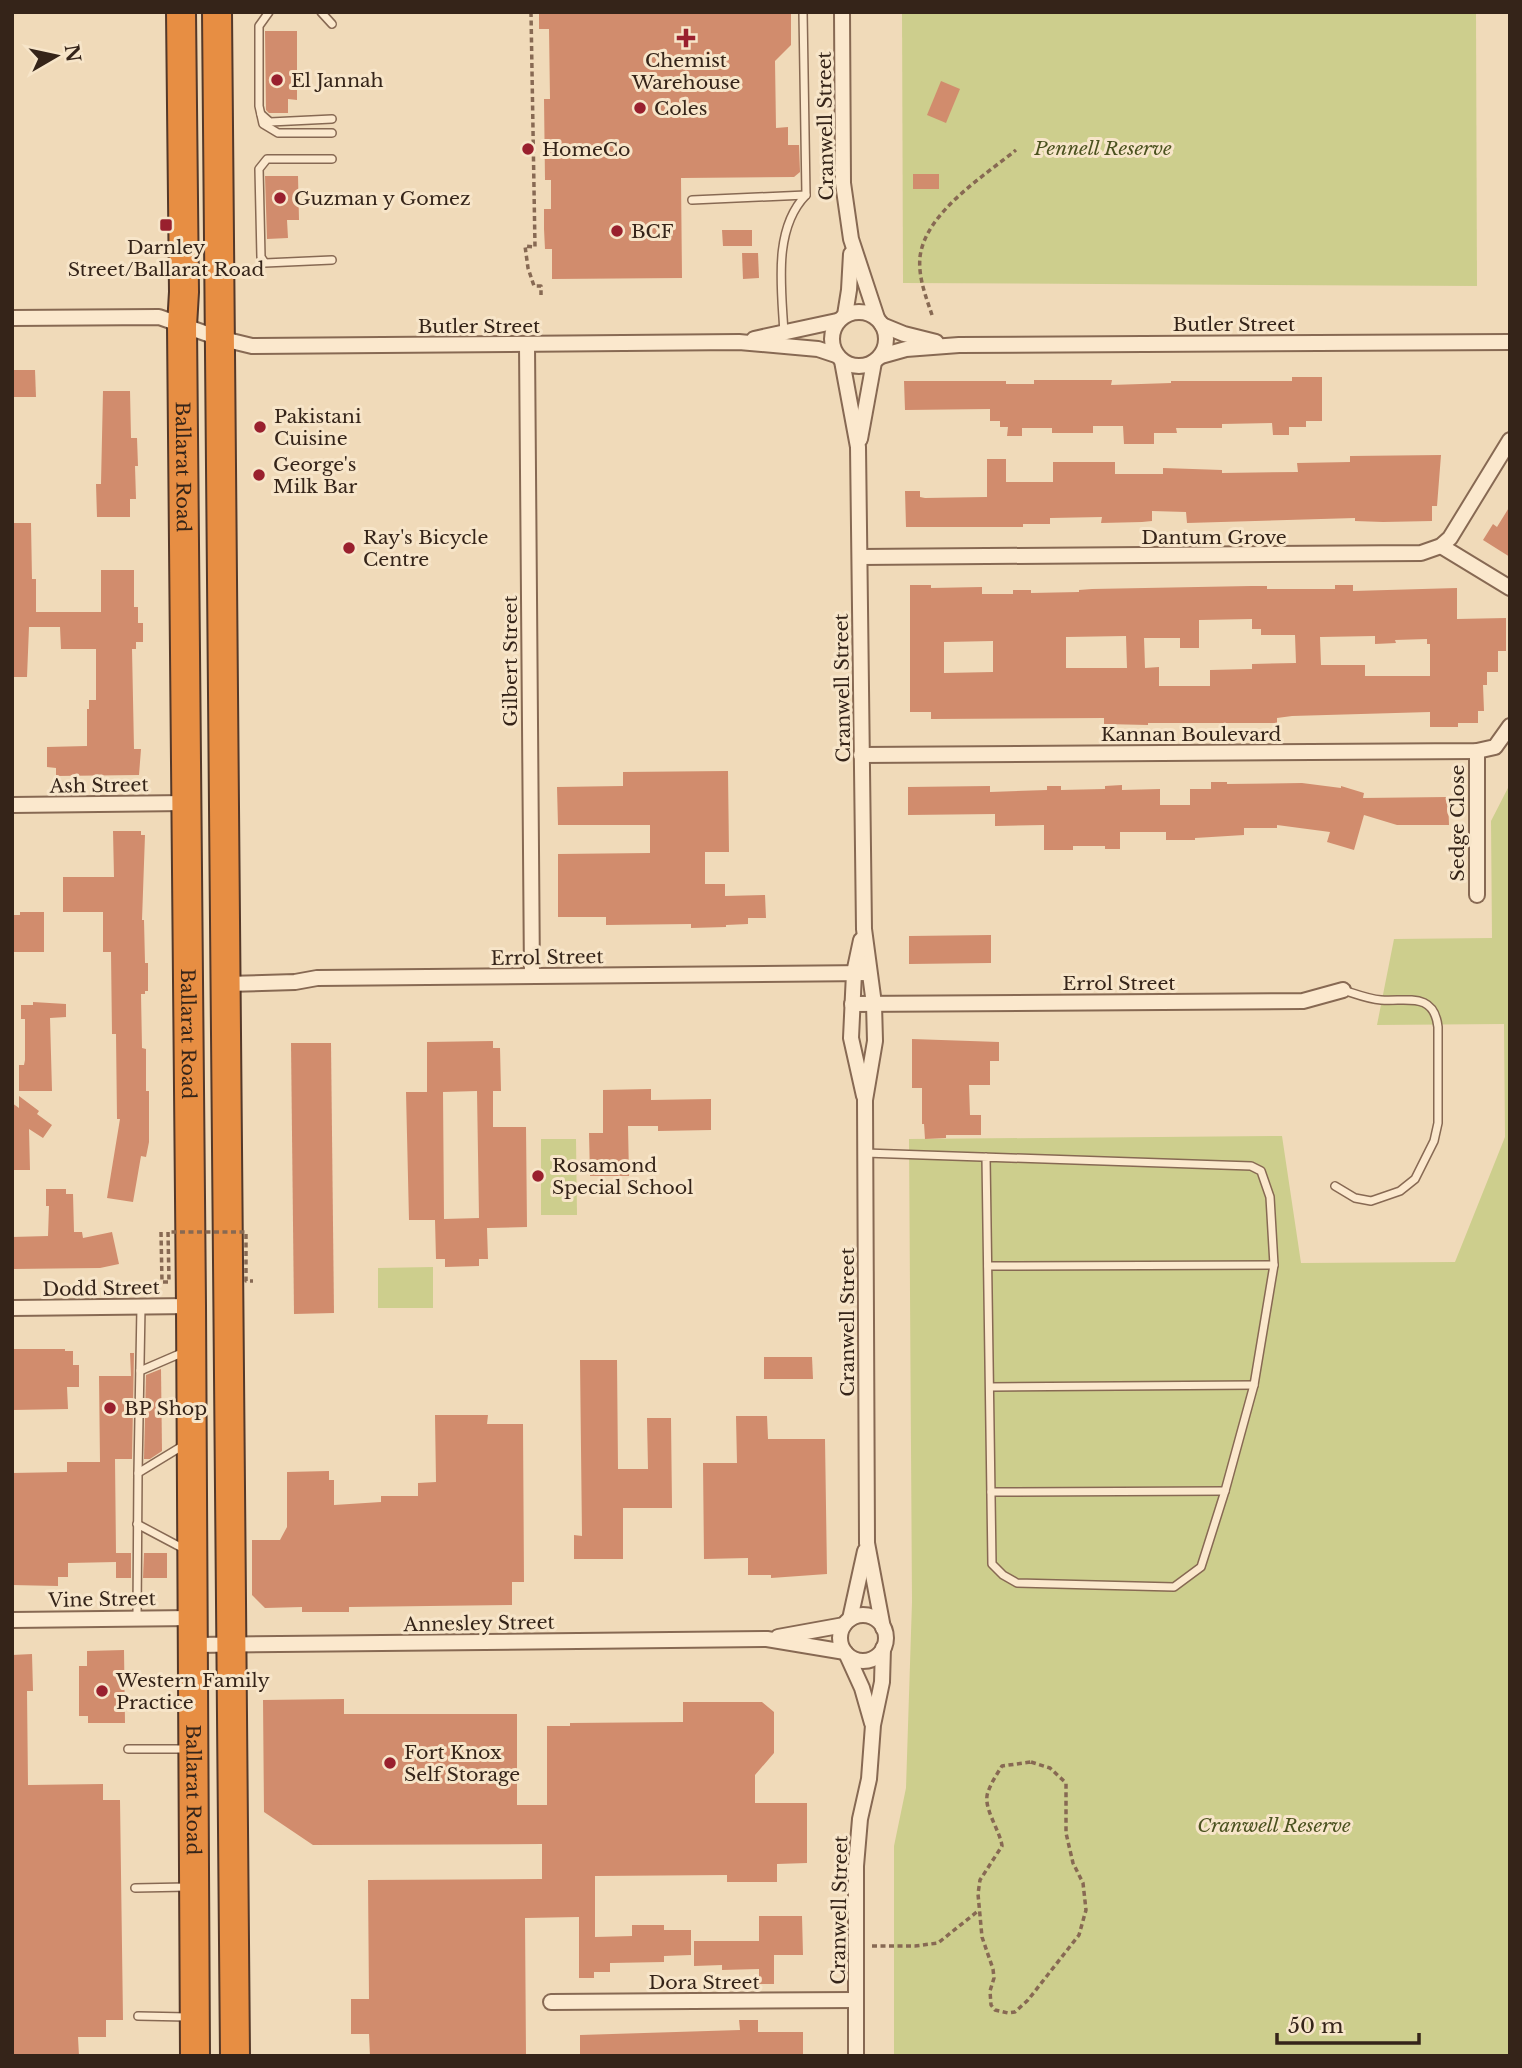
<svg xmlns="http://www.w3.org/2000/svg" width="1522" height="2068" font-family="'Libre Baskerville',serif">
<rect width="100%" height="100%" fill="#f0dab9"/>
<!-- green -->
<g fill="#cdce8d">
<path d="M902 12H1476L1477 286 903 283Z"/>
<path d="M1510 784V2056H894V1846L906 1788 912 1602 909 1139 1282 1136 1301 1263 1455 1262 1505 1137 1504 1024 1377 1025 1394 939 1492 938 1491 821Z"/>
<path d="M541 1139H576L577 1215H541Z"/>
<path d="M433 1267V1308H378V1268Z"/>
</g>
<!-- building -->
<g fill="#d18c6d" fill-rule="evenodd">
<path d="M539 12H791V45L775 61 776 128 788 127V145H799L800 172 794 177 681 178 682 278 552 279V249H545L544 229V209H551V180H545L544 99H550L549 29H539Z"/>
<path d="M265 31H297V100L288 99V113H269L266 110Z"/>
<path d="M941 81 960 89 946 123 927 115Z"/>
<rect x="913" y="174" width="26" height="15"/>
<path d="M265 176H298L299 220H287L288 238 267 239Z"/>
<path d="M722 230H752V246H723Z"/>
<path d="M742 253H758L759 278 743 279Z"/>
<path d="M12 370H35L36 397H12Z"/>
<path d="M1292 377H1322V421H1306V427H1289V435H1273L1272 423 1222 424V428H1176L1177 433H1154V444H1124L1123 426H1093V433H1052V428H1022V436H1007L1008 427H1000V421H990V409L905 410 904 381H1006V384H1034V380H1112L1111 385 1171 383V381H1292Z"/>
<path d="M103 391H130L131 438H137L138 466H135L136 499H130V517H97L96 484H101Z"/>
<path d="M1441 455 1437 506H1432V521L1383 522 1355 521V518L1187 523 1186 512 1152 511V521L1142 522 1101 523 1102 517 1050 518V524H1023V527H906L905 491H920V497L925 498 987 497V459H1006V482H1053V462H1115V474H1163V468L1222 470V473L1298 472 1297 463 1350 462V456Z"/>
<path d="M1510 506V557L1483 540 1493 524 1497 527Z"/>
<path d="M12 523H31L32 579H36V612H101V570H134V607H138V623H143V642H136V649H132L134 749H141L139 775 56 776V768L47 767V747L87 746V709H89V700H96V649H61L60 627H29L27 677H12Z"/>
<path d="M910 585H931V588L982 587V594H1013V590H1031V593L1079 592V590L1092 589 1251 586H1267V589H1335V585H1353V591L1457 588V619L1506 618V651H1498V672H1487V685H1483L1484 711H1478V723H1458V727H1430V712L1292 716 1277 718V723H1148V725L1104 724V718L931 719V712H910ZM1252 619V629H1261V635H1295L1296 663 1252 664V669L1210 670V686H1159V667L1145 668 1144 638H1180V648H1199V620ZM1126 636 1127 668H1066V637ZM1375 636V644L1396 643 1395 640 1427 639V644H1430V676H1365V665H1321L1320 637ZM993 641V672L944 673V642Z"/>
<path d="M728 771 729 852H705V884H725V896L765 895 766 918H748V924L726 925V927L691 928V924L606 925V917H558V854L650 853V825H558L557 787 623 786V772Z"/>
<path d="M1211 782H1227V784L1302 783 1341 788V786L1364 793 1363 798 1448 797 1449 825H1397L1364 815 1354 850 1327 842 1330 832 1277 825V828H1244V835L1195 838V840H1166V832H1120V849H1105V846H1073V850H1044V825L995 826V814L908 815V787L990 786V792L1047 790V786H1061V790L1105 789V786L1122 785V790L1160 789V805H1190V789H1211Z"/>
<path d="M113 831H141V835H145L142 920H144L145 963H148V991H145V994H141L142 1048 146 1049V1091H149V1142L146 1157 141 1156 133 1202 107 1198 120 1119H117L116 1034H112L111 952H103V912H63V877H114Z"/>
<path d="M20 912H44V952H12V915H20Z"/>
<path d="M991 935V963L909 964V936Z"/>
<path d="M33 1002 66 1004V1017L50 1018 52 1091H19V1065H24L25 1060V1019H21V1005H33Z"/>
<path d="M912 1039 999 1042V1061H990V1085H969L970 1115H981V1135H946V1138L925 1139 924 1124H922V1088H912Z"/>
<path d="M493 1041V1048H500L501 1091H493V1127H526L527 1227 487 1228 488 1259H479V1266L445 1267V1259H436L435 1220H409L406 1092H427V1042ZM477 1091 479 1218 444 1219 443 1092Z"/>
<path d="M291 1043H331L334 1313 294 1314Z"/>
<path d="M651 1089V1100L711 1099V1130L658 1131V1126H628L629 1176H590L589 1133H603V1090Z"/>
<path d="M19 1096 39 1111 37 1114 52 1125 43 1138 29 1129 30 1170H12V1103L19 1108Z"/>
<path d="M46 1189H66V1194H73L74 1232H82L83 1238 112 1232 119 1264 100 1268 12 1269V1237L48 1236 49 1206H46Z"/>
<path d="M12 1349H65V1351H73V1365H79V1387H67L68 1409 12 1410Z"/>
<path d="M130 1353H134L132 1459H115L116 1553H131V1578H116V1562L68 1563V1577H58V1586L12 1585V1473L67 1472V1462H100L99 1376H131Z"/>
<path d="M764 1357H812L813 1379H764Z"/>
<path d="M580 1360H617L618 1469H648L647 1418H671L672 1508H623V1559H574V1535L582 1536Z"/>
<path d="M161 1369 162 1451 150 1459H144L146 1375Z"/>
<path d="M435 1415H488L487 1424H523L524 1582H512V1605L349 1607V1612H302V1607L265 1608 252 1595V1540H280L287 1527V1472L329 1471V1480H334V1505L381 1502V1496H418V1483L436 1482Z"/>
<path d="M736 1416H767L768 1439H825L827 1574 771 1578V1575H748V1558L704 1559 703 1463H737Z"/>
<path d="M144 1553H167V1578H143Z"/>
<path d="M124 1650 125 1723H88V1716H79V1666H87V1651Z"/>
<path d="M32 1654 33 1691H27L28 1785 103 1784V1800H120L123 2020H106V2037H78L79 2056H12V1655Z"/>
<path d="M344 1699V1714H517V1805H547V1726H570V1723L683 1722V1702H762L774 1712V1753L755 1775V1803H807V1863L777 1864V1882H727V1875L595 1876V1937L632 1936V1925H664V1930H691V1955L664 1956V1962L610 1963V1972H594V1978H579V1917L525 1918 526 2056H370L369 2034H351V1999H369L368 1880 542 1879V1844L313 1845 264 1812 263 1700Z"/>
<path d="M759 1916H802L803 1955H774V1984H759V1969L722 1970V1965L694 1966V1941H759Z"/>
<path d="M739 2020H758V2032H803V2056H580V2035L740 2030Z"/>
</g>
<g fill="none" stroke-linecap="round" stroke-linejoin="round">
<defs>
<g id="lane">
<path d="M269 12 259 26V106L263 124 278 133H332"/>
<path d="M321 12 332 24"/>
<path d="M261 114 270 122 332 119"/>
<path d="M692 200 806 195"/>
<path d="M332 260 265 263 261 257 259 169 267 159H332"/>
<path d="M784 334C782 290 772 230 806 195L803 12"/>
<path d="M865 1153 1251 1166 1261 1171 1270 1197 1274 1265 1254 1385 1225 1491 1201 1567 1174 1587 1017 1583 1003 1575 992 1564 986 1157"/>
<path d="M1335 1186 1355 1198 1371 1201 1400 1191 1415 1179 1434 1141 1438 1123V1027C1434 991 1406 1002 1381 1000 1368 999 1356 994 1343 990"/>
<path d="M988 1266 1274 1265"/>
<path d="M140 1371 184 1352"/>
<path d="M990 1387 1254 1385"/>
<path d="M138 1473 141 1307"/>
<path d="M991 1492 1225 1491"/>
<path d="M137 1524 186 1550"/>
<path d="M137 1618 138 1473 184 1445"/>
<path d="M128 1749H186"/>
<path d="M135 1888 187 1887"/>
<path d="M138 2016 187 2017"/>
</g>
<g id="street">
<path d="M842 12 843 183 851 239 877 318"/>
<circle cx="859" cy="339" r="27"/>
<path d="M845 315 849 290 851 254"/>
<path d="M12 318 159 317 219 338 252 346 739 342 818 349 836 355"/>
<path d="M882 325 904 334 936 342"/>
<path d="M754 339 837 321"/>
<path d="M527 345 532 976"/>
<path d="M881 356 906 349 959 345 1510 342"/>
<path d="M842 361 858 447 864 929 874 1004 875 1041 865 1100 867 1543 883 1628"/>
<path d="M860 439 874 362"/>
<path d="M1441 546 1510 588"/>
<path d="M860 557 1421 553 1441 546 1450 538 1510 440"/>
<path d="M1477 751V895"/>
<path d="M861 755 1477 751 1495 747 1510 726"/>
<path d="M12 805 186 803"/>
<path d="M861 940 854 973 851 1038 864 1096"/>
<path d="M226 984 295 982 317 978 869 973"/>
<path d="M852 1004 1303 1001 1343 990"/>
<path d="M12 1308 191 1306"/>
<circle cx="863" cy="1638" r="23"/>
<path d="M850 1619 865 1551"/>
<path d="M12 1620 192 1618"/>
<path d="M778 1637 844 1625"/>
<path d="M193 1645 767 1639 845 1652"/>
<path d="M847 1655 862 1688 872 1723"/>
<path d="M551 2002 856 2000"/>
<path d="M856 2056V1866L860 1819 869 1779 873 1725 882 1682 883 1648"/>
</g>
<g id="highway">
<path id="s1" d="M181 12 184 292 182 326 191 1306 195 2056"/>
<path d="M217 12 235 2056"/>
</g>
</defs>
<!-- lane casing -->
<use href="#lane" stroke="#876953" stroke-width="10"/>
<!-- street casing -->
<use href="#street" stroke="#876953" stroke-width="18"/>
<!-- highway casing -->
<use href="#highway" stroke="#543829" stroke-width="32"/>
<!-- path -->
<g stroke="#876953" stroke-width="3.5" stroke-dasharray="5 3.5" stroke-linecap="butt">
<path d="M531 12 535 247 525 246 528 268 534 286H541V295"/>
<path d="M932 315C926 297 918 277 920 257 925 213 984 176 1016 150"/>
<path d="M1031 1762 1050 1768 1066 1783V1833L1073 1863 1083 1883 1086 1910 1079 1935 1028 2000 1015 2012 1008 2013 995 2010 991 2005 990 1991 994 1978 993 1969 982 1937 978 1894 980 1880 1002 1846C1000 1830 982 1807 988 1792 991 1783 997 1774 1002 1766Z"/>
<path d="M872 1946H915L938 1943 978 1911"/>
</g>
<!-- lane -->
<use href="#lane" stroke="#fbe8cd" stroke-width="7"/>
<!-- street -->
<use href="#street" stroke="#fbe8cd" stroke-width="14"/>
<!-- highway -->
<use href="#highway" stroke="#e78e43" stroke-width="28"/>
<!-- path-bridge -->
<path stroke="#876953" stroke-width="3.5" stroke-dasharray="5 3.5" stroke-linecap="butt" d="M161 1232 162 1282H169L168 1232H246V1281H253"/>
</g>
<!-- markers -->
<g fill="#99202e" stroke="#f7e5c9" stroke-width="2.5">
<path d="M682.5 27.5h7v7h7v7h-7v7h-7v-7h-7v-7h7z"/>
<circle cx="277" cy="80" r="7"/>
<circle cx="640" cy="108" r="7"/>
<circle cx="528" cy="149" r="7"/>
<circle cx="280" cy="198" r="7"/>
<rect x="159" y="218" width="14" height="14" rx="3.5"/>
<circle cx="617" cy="231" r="7"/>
<circle cx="260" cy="427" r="7"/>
<circle cx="259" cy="475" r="7"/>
<circle cx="349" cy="548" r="7"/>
<circle cx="538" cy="1176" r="7"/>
<circle cx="110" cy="1408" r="7"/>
<circle cx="102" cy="1691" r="7"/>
<circle cx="390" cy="1763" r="7"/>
</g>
<g text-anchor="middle" stroke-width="6" stroke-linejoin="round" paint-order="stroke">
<!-- poi labels -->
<g font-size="19" fill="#352419" stroke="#f7e5c9" text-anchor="start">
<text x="686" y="67" text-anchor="middle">Chemist<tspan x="686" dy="22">Warehouse</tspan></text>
<text x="291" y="87">El Jannah</text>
<text x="654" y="115">Coles</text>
<text x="542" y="156">HomeCo</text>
<text x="294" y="205">Guzman y Gomez</text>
<text x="631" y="238">BCF</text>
<text x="166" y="254" text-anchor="middle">Darnley<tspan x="166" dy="22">Street/Ballarat Road</tspan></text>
<text x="274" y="423">Pakistani<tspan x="274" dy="22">Cuisine</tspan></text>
<text x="273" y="471">George's<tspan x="273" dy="22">Milk Bar</tspan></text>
<text x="363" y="544">Ray's Bicycle<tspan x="363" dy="22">Centre</tspan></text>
<text x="552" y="1172">Rosamond<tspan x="552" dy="22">Special School</tspan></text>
<text x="124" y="1415">BP Shop</text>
<text x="116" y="1687">Western Family<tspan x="116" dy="22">Practice</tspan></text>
<text x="404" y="1759">Fort Knox<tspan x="404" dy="22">Self Storage</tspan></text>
</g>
<!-- street labels -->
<g font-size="19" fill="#352419" stroke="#f7e5c9">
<text transform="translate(825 126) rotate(-91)" y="7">Cranwell Street</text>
<text x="1234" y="331">Butler Street</text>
<text x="479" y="333">Butler Street</text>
<text dy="7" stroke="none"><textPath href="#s1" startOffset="455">Ballarat Road</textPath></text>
<text x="1214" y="544">Dantum Grove</text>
<text transform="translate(510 661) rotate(-90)" y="7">Gilbert Street</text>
<text transform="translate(842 688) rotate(-91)" y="7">Cranwell Street</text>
<text x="1191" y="741">Kannan Boulevard</text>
<text transform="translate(99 785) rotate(-1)" y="7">Ash Street</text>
<text transform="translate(1457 823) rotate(-90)" y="7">Sedge Close</text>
<text transform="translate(547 957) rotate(-1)" y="7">Errol Street</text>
<text x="1119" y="990">Errol Street</text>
<text dy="7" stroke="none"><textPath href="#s1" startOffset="1022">Ballarat Road</textPath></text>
<text transform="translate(101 1288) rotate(-1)" y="7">Dodd Street</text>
<text transform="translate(847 1322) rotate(-90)" y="7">Cranwell Street</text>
<text transform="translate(102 1599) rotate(-1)" y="7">Vine Street</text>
<text transform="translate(479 1623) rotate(-1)" y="7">Annesley Street</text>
<text dy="7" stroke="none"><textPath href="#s1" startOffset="1778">Ballarat Road</textPath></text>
<text transform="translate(839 1910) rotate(-89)" y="7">Cranwell Street</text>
<text x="704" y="1989">Dora Street</text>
</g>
<!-- park labels -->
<g font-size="19" font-style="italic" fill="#4b521f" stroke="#f7e5c9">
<text x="1103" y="155">Pennell Reserve</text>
<text x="1274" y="1832">Cranwell Reserve</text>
</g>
</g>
<!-- border -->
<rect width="1522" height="2068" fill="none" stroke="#352419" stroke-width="28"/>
<!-- north arrow -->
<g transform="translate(56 56) rotate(81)" stroke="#f7e5c9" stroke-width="5" paint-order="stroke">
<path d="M0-5L12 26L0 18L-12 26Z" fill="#352419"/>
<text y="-10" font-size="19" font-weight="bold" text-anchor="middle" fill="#352419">N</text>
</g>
<!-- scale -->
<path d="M1277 2033v10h142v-10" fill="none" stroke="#352419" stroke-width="3.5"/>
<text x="1288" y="2033" font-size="21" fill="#352419" stroke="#f7e5c9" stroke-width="5" paint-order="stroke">50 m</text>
</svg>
